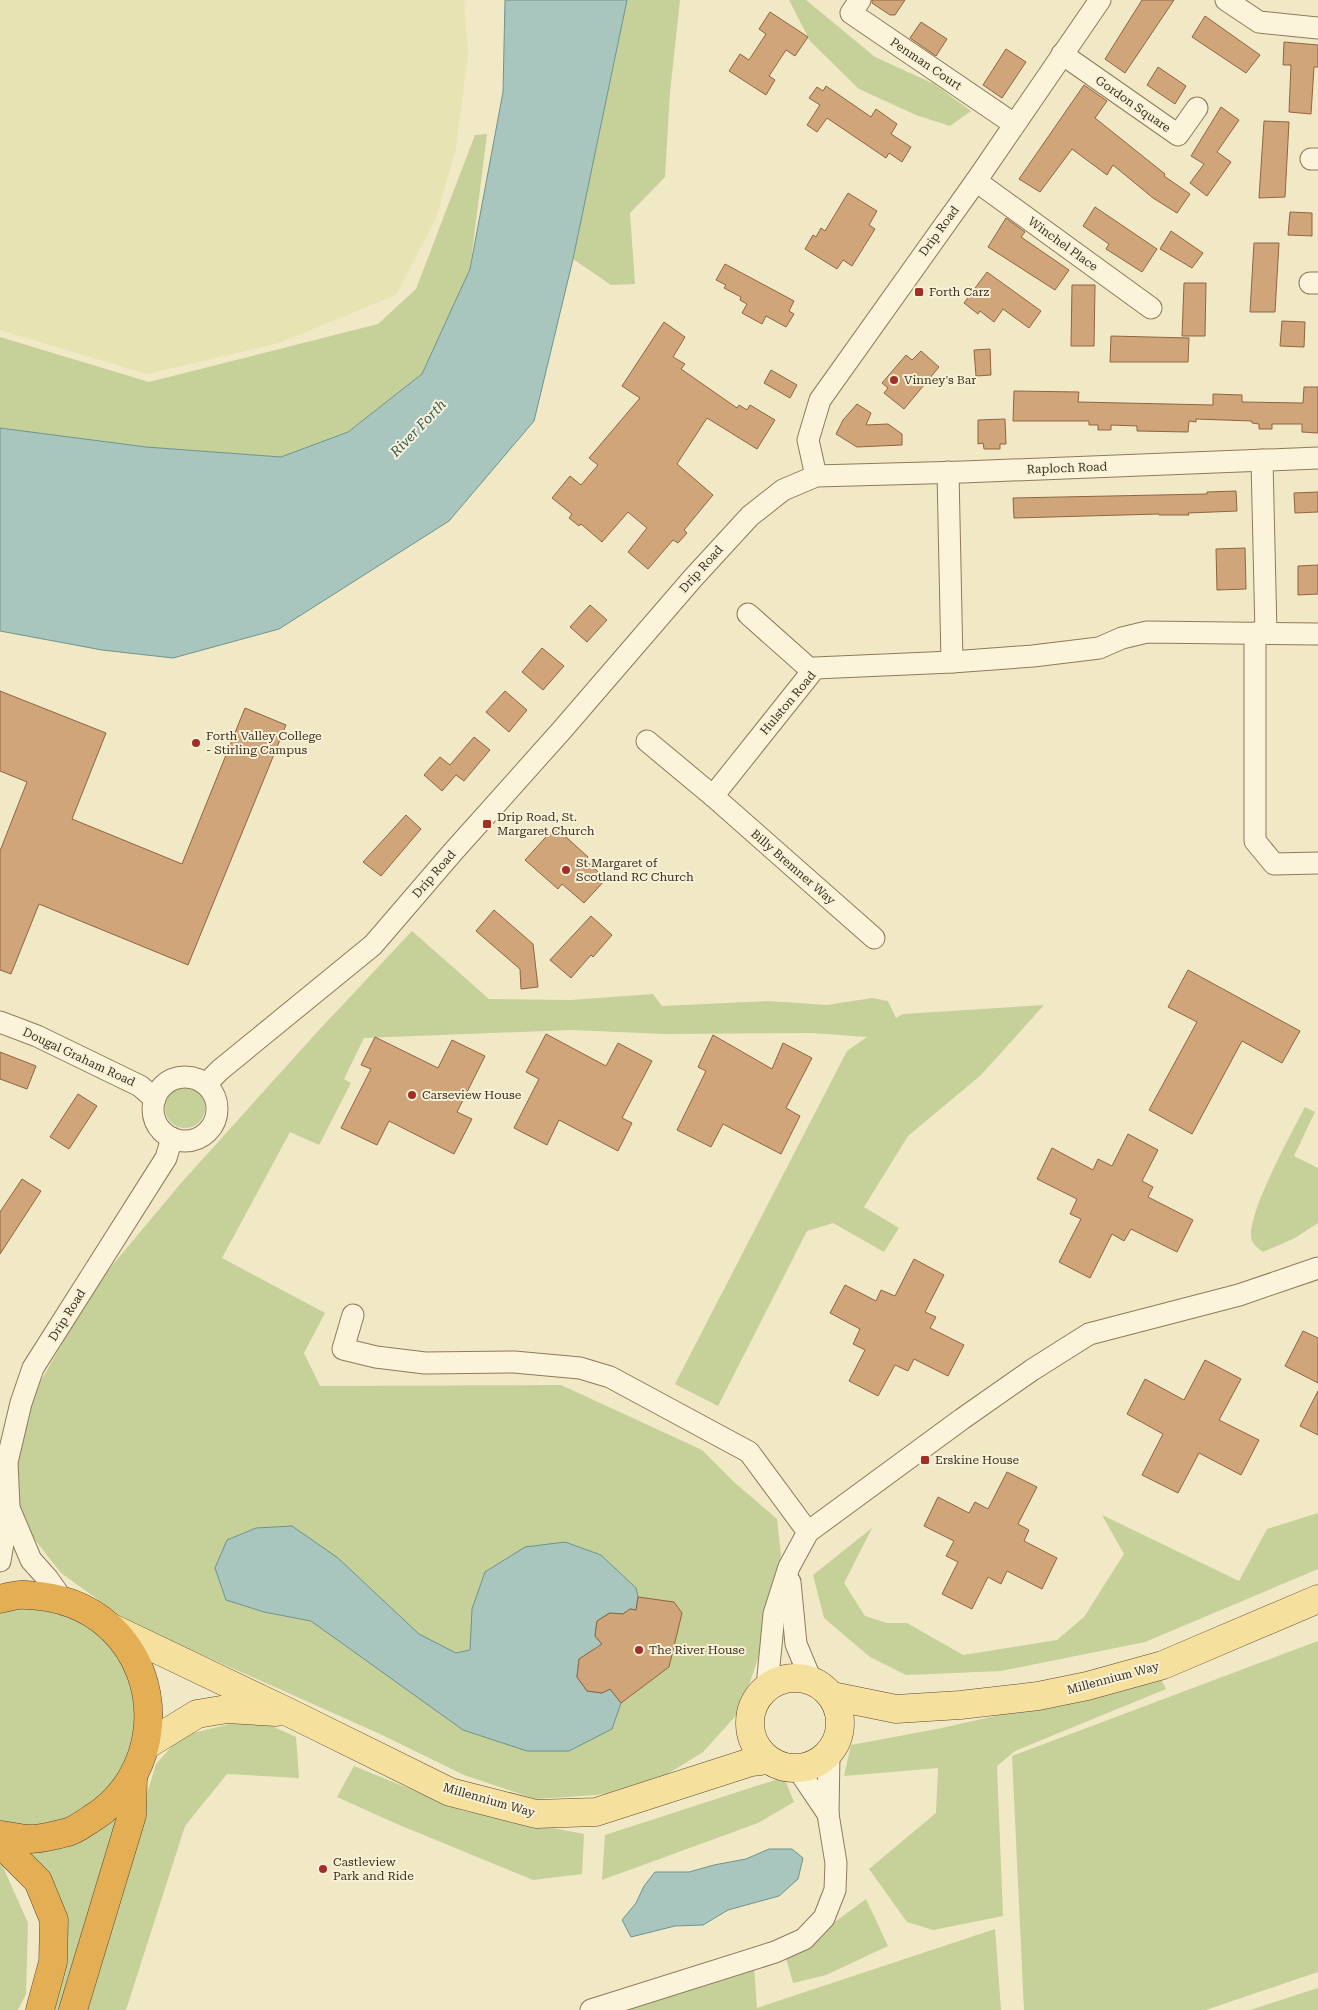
<svg xmlns="http://www.w3.org/2000/svg" width="1318" height="2010" font-family="'Roboto Serif',serif">
<rect width="100%" height="100%" fill="#f1e8c6"/>
<!-- farmland -->
<path fill="#e7e3b3" d="M0 0H464L468 54 456 148 436 218 396 295 279 343 147 374 0 330Z"/>
<!-- green -->
<g fill="#c6d099">
<path d="M627 0H680L670 92 665 177 630 213 635 284 611 285 573 259Z"/>
<path d="M789 0H806L875 57 934 84 971 111 950 126 916 115 859 89 810 41Z"/>
<path d="M487 134 470 269 422 374 348 432 281 457 146 447 0 428V337L149 382 378 324 416 289 475 135Z"/>
<path d="M412 931 489 999 571 1000 653 994 662 1006 768 1001 827 1005 872 998 888 1001 896 1018 903 1014 1044 1005 981 1075 908 1136 864 1207 899 1228 884 1252 833 1223 807 1231 718 1406 675 1384 847 1051 867 1037 812 1033 665 1034 570 1030 364 1038 344 1079 351 1083 319 1145 290 1132 222 1258 325 1313 304 1353 320 1386 561 1385 702 1450 734 1482 777 1519 781 1555 767 1631 741 1710 703 1752 648 1786 596 1795 535 1799 464 1775 380 1734 129 1622 61 1573 35 1540 16 1509V1454L31 1398 95 1286 182 1182 319 1030Z"/>
<circle cx="185" cy="1108" r="20"/>
<path d="M1305 1107 1315 1112 1294 1156 1318 1168V1223L1295 1238 1263 1252C1258 1248 1252 1244 1251 1237 1249 1210 1291 1134 1305 1107Z"/>
<path d="M1318 1513V1569L1145 1642 1001 1671 906 1675 870 1657 824 1618 813 1575 872 1528 844 1583 865 1616 887 1623H907L963 1655 1057 1640 1084 1617 1124 1554 1102 1515 1239 1581 1267 1529Z"/>
<path d="M50 1604 112 1640 140 1705 123 1776 97 1804 63 1822 26 1827 0 1822V1607Z"/>
<path d="M1318 1641V1972L1206 2010H1024L1012 1756Z"/>
<path d="M1161 1678 1166 1689 1015 1751 997 1766 1003 1916 933 1930 907 1922 869 1869 936 1813 938 1768 844 1776 851 1745 942 1728Z"/>
<path d="M254 1718 296 1737 299 1778 227 1774 185 1826 126 2010H82L156 1764 181 1736Z"/>
<path d="M354 1766 464 1811 584 1834 582 1874 533 1880 397 1824 337 1797Z"/>
<path d="M784 1777 794 1802 758 1823 602 1880 605 1835Z"/>
<path d="M121 1815 61 2010H45L62 1961 28 1852 66 1848Z"/>
<path d="M0 1864 3 1867 28 1923 26 1994 18 2010H0Z"/>
<path d="M866 1899 888 1946 826 1975 793 1983 786 1958Z"/>
<path d="M995 1929 1001 2010H615L754 1967 757 2008Z"/>
<path d="M1318 1988V2010H1250Z"/>
</g>
<!-- water -->
<g fill="#a8c5be" stroke="#6e948d">
<path d="M505 0H627L573 259 534 421 449 521 279 629 173 658 102 650 0 631V428L146 447 281 457 348 432 422 374 470 269 503 92Z"/>
<path d="M292 1526 338 1558 419 1634 456 1653 470 1650 472 1609 485 1572 525 1547 565 1542 601 1555 636 1588 638 1597 636 1610 630 1609 623 1614 609 1613 597 1621 595 1636 604 1647 602 1652 592 1651 579 1659 577 1677 587 1691 602 1693 610 1689 621 1703 612 1729 569 1751H527L463 1730 311 1621 264 1612 226 1600 215 1568 227 1540 256 1528Z"/>
<path d="M769 1849H792L803 1858 798 1879 779 1896 728 1910 703 1925 675 1926 631 1937 622 1920 636 1903 644 1886 655 1872H689L714 1865 746 1859Z"/>
</g>
<!-- building -->
<g fill="#d1a57a" stroke="#8f653f">
<path d="M872 0H905L895 15H890L872 3Z"/>
<path d="M1142 0H1174L1125 73 1105 59Z"/>
<path d="M770 12 808 37 795 56 786 50 769 76 775 80 766 95 729 71 740 54 749 60 766 34 759 29Z"/>
<path d="M1205 16 1260 55 1246 73 1192 37Z"/>
<path d="M921 22 947 39 936 56 910 38Z"/>
<path d="M1284 42 1318 45V67H1314L1311 114 1289 112 1291 65H1283Z"/>
<path d="M1006 49 1026 62 1002 98 983 85Z"/>
<path d="M1158 67 1186 86 1175 104 1147 85Z"/>
<path d="M1084 85 1107 101 1095 118 1165 174 1164 176 1190 194 1177 213 1153 198 1113 165 1107 175 1072 149 1040 192 1019 179Z"/>
<path d="M826 86 871 117 876 109 897 124 891 134 911 147 902 162 889 153 886 158 827 118 817 132 807 125 820 105 809 98 817 87 823 91Z"/>
<path d="M1221 107 1239 120 1217 152 1231 162 1207 196 1190 183 1204 164 1191 156Z"/>
<path d="M1264 121 1289 122 1285 197 1259 198Z"/>
<path d="M848 193 877 211 869 225 875 229 852 266 843 260 837 269 805 249 813 235 816 237 821 228 825 231Z"/>
<path d="M1095 207 1157 249 1142 272 1106 249 1109 244 1083 226Z"/>
<path d="M1290 212 1312 213V236L1288 235Z"/>
<path d="M1006 218 1025 232 1021 237 1069 270 1055 290 988 247Z"/>
<path d="M1171 231 1203 253 1192 268 1160 249Z"/>
<path d="M1254 243H1279L1275 312H1250Z"/>
<path d="M725 264 794 301 789 311 794 314 786 327 766 316 762 324 742 313 747 304 740 300 741 297 724 288 726 285 716 280Z"/>
<path d="M987 272 1041 311 1029 328 1003 309 994 322 980 311 978 314 964 303Z"/>
<path d="M1184 283H1206L1205 336H1182Z"/>
<path d="M1072 285H1095L1094 346H1071Z"/>
<path d="M1282 321 1305 322 1304 347 1280 346Z"/>
<path d="M664 322 685 337 673 357 685 364 681 369 737 408 739 405 747 410 750 405 775 420 757 449 707 418 677 464 713 495 684 530 687 533 678 543 673 540 648 569 628 552 647 528 628 512 602 542 581 524 579 526 569 518 572 514 552 498 570 476 581 485 598 465 589 458 640 398 622 386Z"/>
<path d="M1111 336 1189 338 1188 362H1110Z"/>
<path d="M990 349 991 375 976 376 974 350Z"/>
<path d="M921 351 939 367 904 409 884 393 888 388 882 383 906 355 912 360Z"/>
<path d="M771 370 797 385 790 398 764 383Z"/>
<path d="M1304 387H1318V433L1302 432V424H1272V429H1259V424L1252 423V421L1196 419V422L1189 421 1188 432 1137 431V426L1111 425V430H1098V425H1089V421H1013L1014 391 1079 392 1078 402 1213 405V394L1242 395V402L1303 403Z"/>
<path d="M857 404 871 413 866 425 888 424 902 434V445L857 447 836 434 843 420Z"/>
<path d="M1005 419 1006 444H1000V449H984L983 443 978 444V420Z"/>
<path d="M1236 491 1237 511 1188 513 1189 515H1159V514L1014 518 1013 498 1207 494V492Z"/>
<path d="M1318 492V512L1295 513 1294 493Z"/>
<path d="M1245 548 1246 589 1217 590 1216 549Z"/>
<path d="M1318 565V594L1298 595V566Z"/>
<path d="M590 605 607 620 587 642 570 627Z"/>
<path d="M542 648 564 666 543 690 522 672Z"/>
<path d="M0 691 106 733 72 819 182 864 245 708 286 725 188 965 39 904 11 974 0 970V851L27 782 0 771Z"/>
<path d="M505 691 527 710 509 732 486 712Z"/>
<path d="M474 737 490 750 464 781 456 775 442 791 424 775 440 757 450 765Z"/>
<path d="M406 815 421 829 381 876 363 862Z"/>
<path d="M555 827 588 857 585 860 606 879 584 903 562 884 558 889 525 860Z"/>
<path d="M494 910 533 944 538 987 521 989 520 969 476 931Z"/>
<path d="M591 916 612 935 593 957 591 955 571 978 550 960Z"/>
<path d="M1188 970 1300 1031 1282 1063 1242 1041 1192 1134 1149 1110 1197 1022 1168 1007Z"/>
<path d="M546 1034 606 1066 618 1043 652 1061 622 1118 632 1123 618 1151 559 1120 547 1145 514 1128 539 1079 526 1072Z"/>
<path d="M713 1035 772 1069 783 1043 812 1058 786 1108 800 1116 781 1154 723 1124 711 1147 677 1130 706 1071 698 1067Z"/>
<path d="M375 1037 438 1068 452 1040 485 1056 457 1112 472 1119 454 1154 389 1121 377 1145 341 1128 371 1069 361 1065Z"/>
<path d="M0 1052 36 1066 27 1089 0 1079Z"/>
<path d="M78 1094 97 1106 69 1149 50 1137Z"/>
<path d="M1128 1134 1158 1150 1142 1181 1153 1187 1148 1197 1193 1220 1177 1252 1131 1229 1124 1241 1112 1234 1090 1278 1059 1262 1081 1219 1070 1214 1077 1199 1037 1179 1052 1148 1093 1170 1098 1159 1112 1166Z"/>
<path d="M22 1179 41 1191 0 1254V1212Z"/>
<path d="M914 1259 944 1275 925 1312 936 1317 930 1328 964 1345 948 1376 914 1359 908 1371 895 1365 878 1396 849 1381 865 1350 853 1344 860 1329 830 1313 845 1285 876 1301 881 1290 895 1296Z"/>
<path d="M1303 1331 1318 1338V1383L1285 1366Z"/>
<path d="M1205 1360 1241 1379 1219 1420 1259 1440 1241 1475 1199 1453 1178 1493 1142 1475 1163 1434 1127 1414 1145 1379 1184 1400Z"/>
<path d="M1318 1391V1435L1300 1426Z"/>
<path d="M1007 1472 1037 1487 1018 1524 1029 1530 1024 1541 1057 1558 1042 1589 1007 1571 1001 1584 988 1577 972 1609 942 1594 958 1562 946 1556 954 1541 924 1526 938 1497 969 1513 975 1502 988 1509Z"/>
<path d="M638 1597 674 1602 682 1613 669 1667 621 1703 610 1689 602 1693 587 1691 577 1677 579 1659 602 1644 595 1636 597 1621 610 1613 623 1614 630 1609 636 1610Z"/>
</g>
<g fill="none" stroke-linecap="round" stroke-linejoin="round">
<defs>
<g id="minor">
<path d="M860 0 851 13 1014 124"/>
<path d="M1226 0 1259 22 1318 28"/>
<path d="M1062 54 1178 135 1197 108"/>
<path d="M1311 159H1318"/>
<path d="M976 181 1151 308"/>
<path d="M1310 283H1318"/>
<path d="M1262 460 1266 633"/>
<path d="M948 472 952 662"/>
<path d="M816 476 808 440 820 400 976 181 1100 0"/>
<path d="M748 614 812 671"/>
<path d="M1255 633V841L1274 864 1318 863"/>
<path d="M647 741 713 796 874 938"/>
<path d="M713 796 815 668 952 662 1033 656 1099 648 1122 638 1147 632 1318 634"/>
<path d="M0 1022 37 1036 140 1086 155 1099"/>
<circle cx="185" cy="1109" r="32"/>
<path d="M206 1084 220 1070 373 945 452 853 562 730 693 578 750 516 783 490 816 476 963 472 1318 458"/>
<path d="M353 1315 343 1349 376 1357 425 1363 514 1362 580 1368 610 1377 749 1452 808 1532"/>
<path d="M9 1508 31 1560 48 1579 62 1599"/>
<path d="M0 1561 9 1507 7 1462 21 1403 33 1368 166 1158 172 1138"/>
<path d="M790 1582 796 1644 811 1680"/>
<path d="M767 1687 774 1614 789 1567 808 1532 962 1419 1032 1370 1089 1334 1239 1295 1318 1268"/>
<path d="M797 1768 828 1814"/>
<path d="M591 2010 775 1952 804 1939 824 1918 835 1890 836 1863 828 1814 829 1754"/>
</g>
<g id="major">
<path d="M110 1627 290 1713 450 1792 536 1814 596 1812 751 1762 769 1760"/>
<circle cx="795" cy="1723" r="45"/>
<path d="M832 1696 896 1709 960 1705 1038 1696 1087 1686 1163 1665 1318 1599"/>
<path d="M145 1746 197 1714 227 1709 276 1712"/>
</g>
<g id="highway">
<path d="M0 1599C8 1597 18 1594 26 1595 57 1596 87 1606 110 1627 168 1681 159 1778 91 1819 85 1823 78 1828 71 1831 62 1834 40 1839 30 1839 20 1839 10 1836 0 1835"/>
<path d="M0 1843 38 1881 54 1920 53 1962 40 2010"/>
<path d="M73 2010 132 1815 133 1778"/>
</g>
</defs>
<!-- minor casing -->
<use href="#minor" stroke="#8e7a5a" stroke-width="23"/>
<!-- major casing -->
<use href="#major" stroke="#5c472f" stroke-width="29"/>
<!-- highway casing -->
<use href="#highway" stroke="#5c472f" stroke-width="29"/>
<!-- minor -->
<use href="#minor" stroke="#fbf4db" stroke-width="21"/>
<!-- major -->
<use href="#major" stroke="#f5e19d" stroke-width="28"/>
<!-- highway -->
<use href="#highway" stroke="#e4af54" stroke-width="28"/>
</g>
<!-- markers -->
<g fill="#a12f27" stroke="#f8f1d7" stroke-width="2">
<rect x="914" y="287" width="10" height="10" rx="2.5"/>
<circle cx="894" cy="380" r="5"/>
<circle cx="196" cy="743" r="5"/>
<rect x="482" y="819" width="10" height="10" rx="2.5"/>
<circle cx="566" cy="870" r="5"/>
<circle cx="412" cy="1095" r="5"/>
<rect x="920" y="1455" width="10" height="10" rx="2.5"/>
<circle cx="639" cy="1650" r="5"/>
<circle cx="323" cy="1869" r="5"/>
</g>
<g text-anchor="middle" stroke-width="4" stroke-linejoin="round" paint-order="stroke">
<!-- street labels -->
<g font-size="12" fill="#3d301f" stroke="#f8f1d7">
<text transform="translate(926 64) rotate(34)" y="4">Penman Court</text>
<text transform="translate(1133 104) rotate(35)" y="4">Gordon Square</text>
<text transform="translate(939 231) rotate(-54)" y="4">Drip Road</text>
<text transform="translate(1063 244) rotate(36)" y="4">Winchel Place</text>
<text transform="translate(1067 468) rotate(-2)" y="4">Raploch Road</text>
<text transform="translate(701 569) rotate(-48)" y="4">Drip Road</text>
<text transform="translate(788 703) rotate(-50)" y="4">Hulston Road</text>
<text transform="translate(793 867) rotate(41)" y="4">Billy Bremner Way</text>
<text transform="translate(434 874) rotate(-49)" y="4">Drip Road</text>
<text transform="translate(79 1057) rotate(25)" y="4">Dougal Graham Road</text>
<text transform="translate(67 1315) rotate(-58)" y="4">Drip Road</text>
<text transform="translate(1113 1678) rotate(-15)" y="4">Millennium Way</text>
<text transform="translate(489 1800) rotate(16)" y="4">Millennium Way</text>
</g>
<!-- poi labels -->
<g font-size="12" fill="#3d301f" stroke="#f8f1d7" text-anchor="start">
<text x="929" y="296">Forth Carz</text>
<text x="904" y="384">Vinney's Bar</text>
<text x="206" y="740">Forth Valley College<tspan x="206" dy="14">- Stirling Campus</tspan></text>
<text x="497" y="821">Drip Road, St.<tspan x="497" dy="14">Margaret Church</tspan></text>
<text x="576" y="867">St Margaret of<tspan x="576" dy="14">Scotland RC Church</tspan></text>
<text x="422" y="1099">Carseview House</text>
<text x="935" y="1464">Erskine House</text>
<text x="649" y="1654">The River House</text>
<text x="333" y="1866">Castleview<tspan x="333" dy="14">Park and Ride</tspan></text>
</g>
<!-- water labels -->
<g font-size="14" font-style="italic" fill="#2e5d5e" stroke="#f8f1d7">
<text transform="translate(418 428) rotate(-46)" y="5">River Forth</text>
</g>
</g>
</svg>
